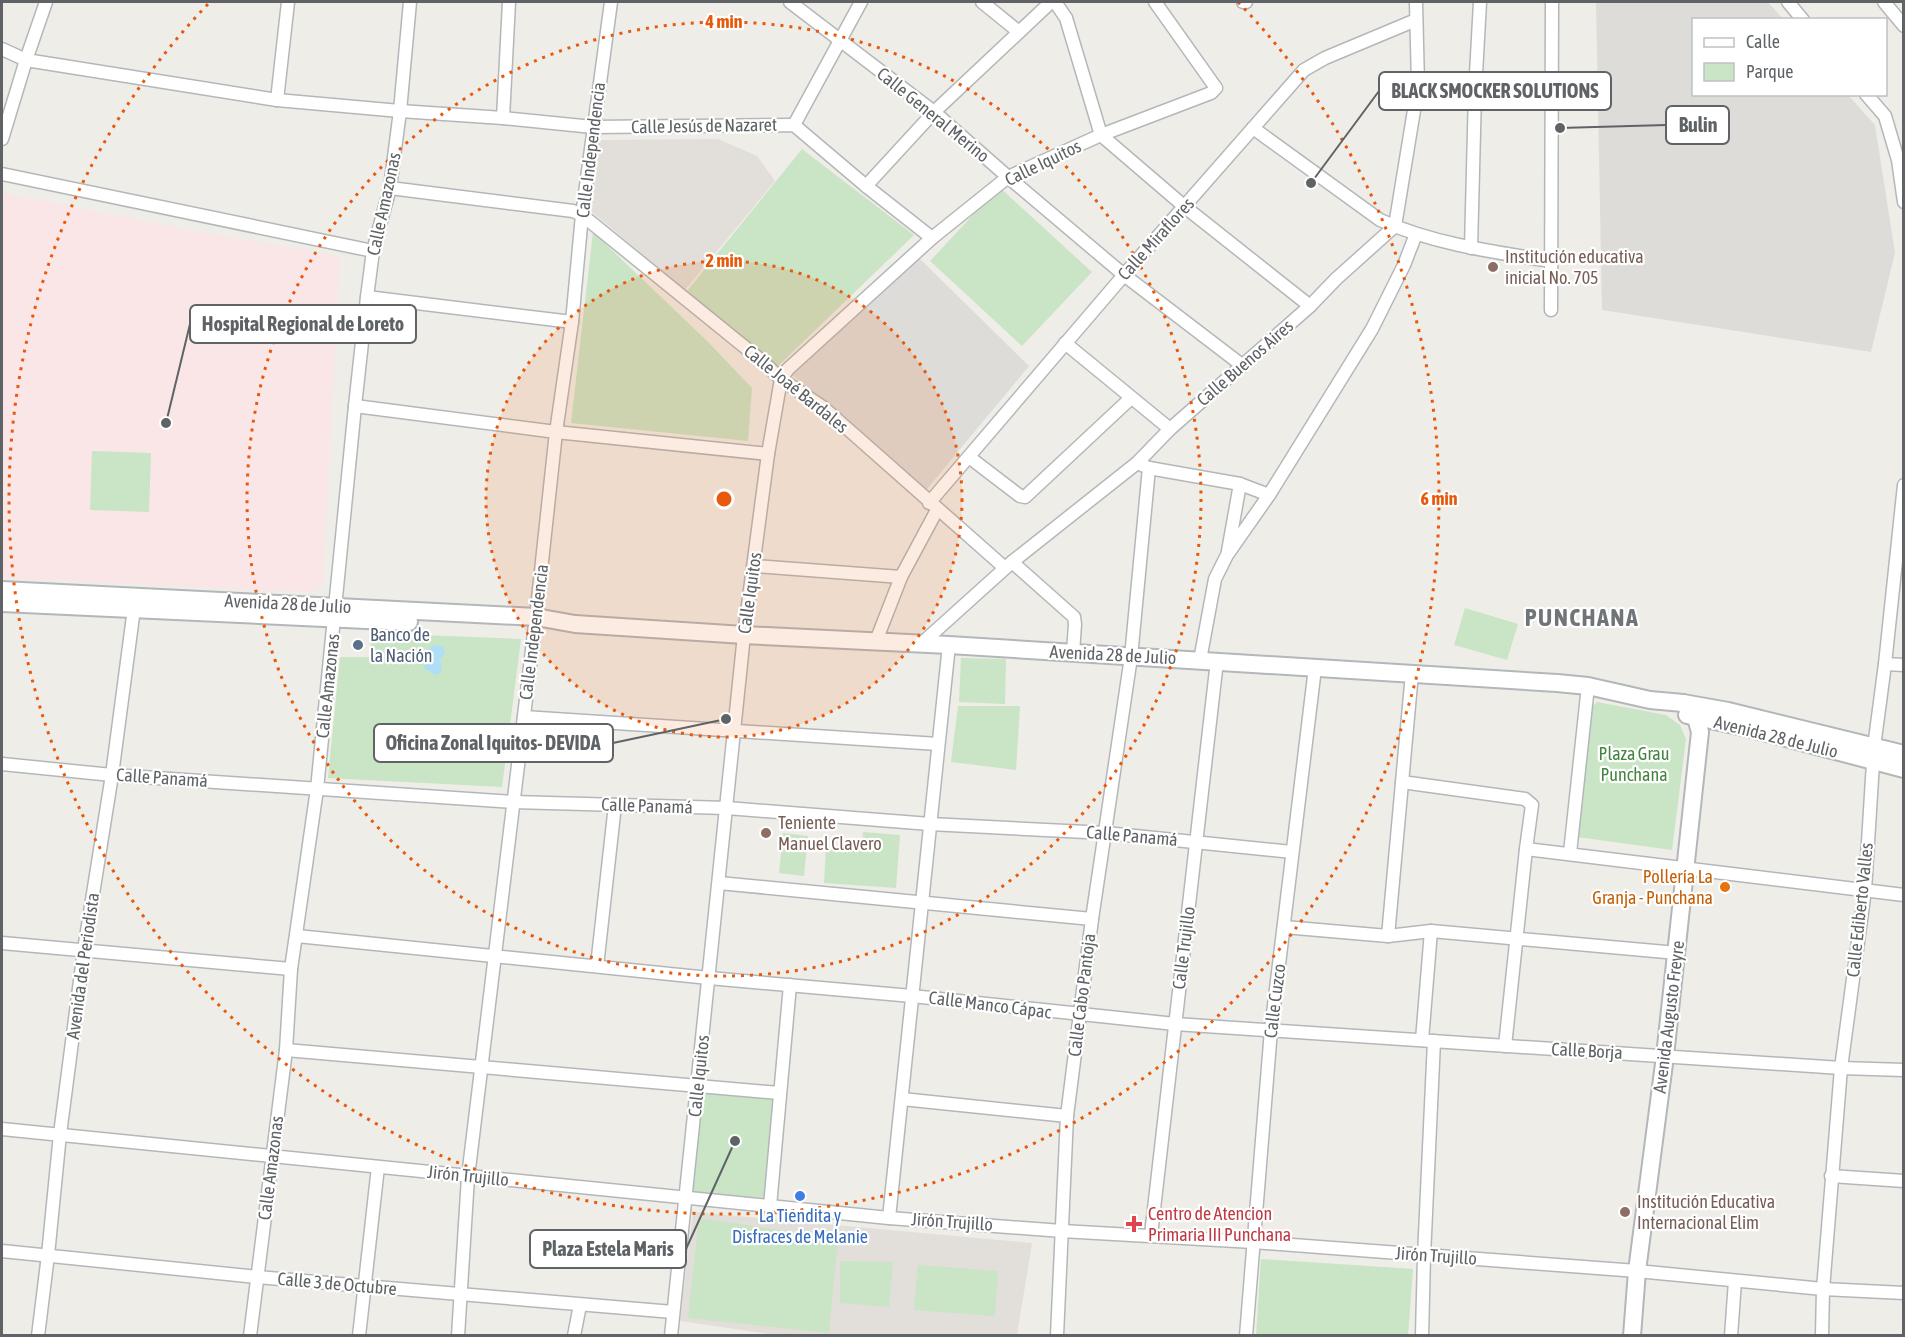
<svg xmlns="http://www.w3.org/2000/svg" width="1905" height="1337" font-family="'Asap Condensed',sans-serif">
<rect width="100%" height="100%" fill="#efede7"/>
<!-- industrial -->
<g fill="#dedcd9">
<path d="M1596 2H1768L1783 19 1694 20V94L1848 95 1875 125 1895 253 1871 352 1602 310Z"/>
<path d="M918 257 1029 366 927 489 791 374Z"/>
</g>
<!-- education -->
<g fill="#e2ded9">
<path d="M718 139 757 156 775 181 685 290 585 206 597 140Z"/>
<path d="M693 1212 1032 1243 1017 1335 783 1336 680 1321Z"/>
</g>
<!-- medical -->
<path fill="#fae6e6" d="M2 193 195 231 340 256 323 583 313 592 2 578Z"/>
<!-- green -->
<g fill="#cae4c6">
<path d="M802 149 914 235 777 367 687 291Z"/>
<path d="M999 187 1092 272 1022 346 930 261Z"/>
<path d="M593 232 707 341 752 388 748 441 571 423Z"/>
<path d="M92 451 151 453 149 512 90 510Z"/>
<path d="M1465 608 1518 624 1507 660 1454 645Z"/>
<path d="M371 633 521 639 502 787 328 778 340 657H370Z"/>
<path d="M961 658 1006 659 1005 704 959 702Z"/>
<path d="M1597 702 1666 715 1680 725 1686 739 1672 850 1577 837 1591 708Z"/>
<path d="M958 706H1020L1016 770 951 762Z"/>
<path d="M863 832 900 835 896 888 824 883 826 847 862 849Z"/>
<path d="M783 833 808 836 804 876 779 873Z"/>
<path d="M703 1086 777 1088 766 1200 693 1193Z"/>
<path d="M699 1218 838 1239 829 1333 688 1318Z"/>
<path d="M1261 1259 1413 1269 1408 1335H1256Z"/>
<path d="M840 1261 893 1262 889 1307 840 1303Z"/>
<path d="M918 1265 998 1271 995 1316 914 1310Z"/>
</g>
<!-- water -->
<path fill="#afdff7" d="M438 645 443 647 445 653 440 660 442 668 440 673 435 675 424 668V653L433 646Z"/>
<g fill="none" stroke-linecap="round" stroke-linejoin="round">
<defs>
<g id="minor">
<path d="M790 2 934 112 1008 177 1124 275 1243 366"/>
<path d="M982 2 1019 32"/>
<path d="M1055 2 1066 18 1101 135 1185 207 1310 306"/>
<path d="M1243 2H1246"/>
<path d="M1788 2 1803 20"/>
<path d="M1884 2 1904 26"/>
<path d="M2 49 26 60 277 100 400 111 503 118 593 127 794 125 866 186 932 238"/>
<path d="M1418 86 1551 103"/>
<path d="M1866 94 1885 116 1898 160 1904 202"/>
<path d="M277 100 288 2"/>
<path d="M503 118 509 2"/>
<path d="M794 125 861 2"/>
<path d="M1253 128 1380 220C1434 244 1493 252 1551 261"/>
<path d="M2 139 26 60 46 2"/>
<path d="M2 174 373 251"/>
<path d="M866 186 934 112 1051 2"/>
<path d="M390 188 573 211 582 215 762 361 781 379 824 408 1005 568"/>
<path d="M1471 248 1475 92 1480 2"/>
<path d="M367 297 572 322"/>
<path d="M1551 310 1552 2"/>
<path d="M1065 343 1170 429"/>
<path d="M355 406 556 432 768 454"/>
<path d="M969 457 1020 496 1025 497 1131 398"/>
<path d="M1149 468 1240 484 1269 495"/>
<path d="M929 503 1124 275 1304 70 1325 58 1416 20"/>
<path d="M1228 551 1240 484"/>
<path d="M1012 562 1074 617 1075 624 1073 653"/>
<path d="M754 566 901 577"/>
<path d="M876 641 901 577 937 510"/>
<path d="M921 644 1012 562 1137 463 1170 429 1310 306 1336 279 1395 226 1418 86 1416 2"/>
<path d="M1200 660 1215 579 1227 555 1269 495 1372 329 1404 265 1416 234"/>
<path d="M1885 664 1904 665"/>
<path d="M524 717 938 744"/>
<path d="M2 764 112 775 513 802 727 808 930 824 1106 833 1292 852"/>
<path d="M1402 782 1525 799 1532 805 1526 849 1505 1046"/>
<path d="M1526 849 1904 895"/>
<path d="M1570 853 1588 686"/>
<path d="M719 883 1092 919"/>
<path d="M1284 927 1388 936 1431 931 1677 953"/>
<path d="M297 936 709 978 912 996 1175 1024 1841 1068 1904 1070"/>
<path d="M1388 936 1412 673"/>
<path d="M2 943 291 969"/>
<path d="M597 966 615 805"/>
<path d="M1422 1040 1431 931"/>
<path d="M286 1050 779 1093"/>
<path d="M902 1099 1067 1116"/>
<path d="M2 1129 889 1218 1062 1231 1253 1242 1637 1271 1823 1289 1904 1293"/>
<path d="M1831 1176 1904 1181"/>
<path d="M770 1206 790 985"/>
<path d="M889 1218 949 645"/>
<path d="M1151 1235 1217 661"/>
<path d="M2 1251 257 1277 673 1312"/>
<path d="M38 1336 48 1255 60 1134 84 950 112 775 135 601"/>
<path d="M250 1336 286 1050 291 969 317 789 355 406 367 297 373 251 390 188 400 111 410 2"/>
<path d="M359 1336 378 1167"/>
<path d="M458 1336 468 1177 536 617 556 432 572 322 582 215 611 2"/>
<path d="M574 1336 580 1305"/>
<path d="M671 1336 744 635 768 454 781 379 788 369 932 238 1008 177 1101 135 1211 93 1216 88 1155 2"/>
<path d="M1057 1336 1067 1116 1092 919 1131 657 1149 468 1137 463"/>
<path d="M1246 1336 1271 1030 1315 668"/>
<path d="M1422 1336 1424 1256 1434 1041"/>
<path d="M1731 1336 1735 1281"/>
<path d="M1822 1336 1823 1289 1841 1068 1865 890 1874 747 1885 664 1904 485"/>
</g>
<g id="secondary">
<path d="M2 590 536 617 575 624 744 635 949 645 1557 683 1588 686 1650 700 1683 703 1728 711 1904 754"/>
<path d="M2 603 409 622"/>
<path d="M1687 715 1748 728 1904 769"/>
<path d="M1632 1336 1637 1271 1665 1056 1700 732 1696 718 1683 703"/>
</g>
</defs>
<!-- minor casing -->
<use href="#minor" stroke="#b4b7ba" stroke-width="15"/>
<!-- secondary casing -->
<use href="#secondary" stroke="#b3b7ba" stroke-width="20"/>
<!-- minor -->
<use href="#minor" stroke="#fff" stroke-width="12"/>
<!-- secondary -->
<use href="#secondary" stroke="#fff" stroke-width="16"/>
</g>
<!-- distance rings -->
<circle cx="724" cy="499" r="238" fill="#e8590c" fill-opacity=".12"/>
<g fill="none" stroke="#e8590c" stroke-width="3" stroke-dasharray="3 6">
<circle cx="724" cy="499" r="238"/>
<circle cx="724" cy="499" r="477"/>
<path d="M1238 2A715 715 0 1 1 210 2"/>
</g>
<!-- markers -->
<g fill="#8d6e63" stroke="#fff" stroke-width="2">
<circle cx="1493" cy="267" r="6"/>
<circle cx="766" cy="833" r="6"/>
<circle cx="1625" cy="1212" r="6"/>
</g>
<circle fill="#5c6f8a" stroke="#fff" stroke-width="2" cx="358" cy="645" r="6"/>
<circle fill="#e8710a" stroke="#fff" stroke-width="2" cx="1725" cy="887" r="6"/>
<circle fill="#3f7fe0" stroke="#fff" stroke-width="2" cx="800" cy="1196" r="6"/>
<path fill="#e0444e" stroke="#fff" stroke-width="2" d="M1131 1215h6v6h6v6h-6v6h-6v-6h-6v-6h6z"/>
<g text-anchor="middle" stroke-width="4.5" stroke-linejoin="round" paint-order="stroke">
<!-- street labels -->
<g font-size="18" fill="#5f6366" stroke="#fff">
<text transform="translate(933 115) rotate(39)" y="6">Calle General Merino</text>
<text transform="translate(704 126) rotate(-1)" y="6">Calle Jesús de Nazaret</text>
<text transform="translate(591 150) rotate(-83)" y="6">Calle Independencia</text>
<text transform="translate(1043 163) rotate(-26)" y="6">Calle Iquitos</text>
<text transform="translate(384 204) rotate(-78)" y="6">Calle Amazonas</text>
<text transform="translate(1156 239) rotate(-48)" y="6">Calle Miraflores</text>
<text transform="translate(1245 363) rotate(-41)" y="6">Calle Buenos Aires</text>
<text transform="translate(796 389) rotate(39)" y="6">Calle Joaé Bardales</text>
<text transform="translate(750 593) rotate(-82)" y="6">Calle Iquitos</text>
<text transform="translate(288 604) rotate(3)" y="6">Avenida 28 de Julio</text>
<text transform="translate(534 632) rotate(-83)" y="6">Calle Independencia</text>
<text transform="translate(1113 655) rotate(3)" y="6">Avenida 28 de Julio</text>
<text transform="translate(328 686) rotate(-84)" y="6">Calle Amazonas</text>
<text transform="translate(1776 737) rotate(14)" y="6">Avenida 28 de Julio</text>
<text transform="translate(162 778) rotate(4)" y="6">Calle Panamá</text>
<text transform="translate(647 806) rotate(2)" y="6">Calle Panamá</text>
<text transform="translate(1132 836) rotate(5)" y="6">Calle Panamá</text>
<text transform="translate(1860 910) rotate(-84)" y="6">Calle Ediberto Valles</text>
<text transform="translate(1184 948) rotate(-83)" y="6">Calle Trujillo</text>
<text transform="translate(83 966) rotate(-82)" y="6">Avenida del Periodista</text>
<text transform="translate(1082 995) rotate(-83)" y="6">Calle Cabo Pantoja</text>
<text transform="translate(1275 1001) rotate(-83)" y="6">Calle Cuzco</text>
<text transform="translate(990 1005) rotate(7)" y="6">Calle Manco Cápac</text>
<text transform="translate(1669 1017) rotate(-83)" y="6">Avenida Augusto Freyre</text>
<text transform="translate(1587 1051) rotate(3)" y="6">Calle Borja</text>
<text transform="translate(699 1076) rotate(-84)" y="6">Calle Iquitos</text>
<text transform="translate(271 1168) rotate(-83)" y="6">Calle Amazonas</text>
<text transform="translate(468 1176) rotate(6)" y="6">Jirón Trujillo</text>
<text transform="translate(952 1222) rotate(4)" y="6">Jirón Trujillo</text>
<text transform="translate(1436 1256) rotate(4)" y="6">Jirón Trujillo</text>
<text transform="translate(337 1284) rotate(5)" y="6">Calle 3 de Octubre</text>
</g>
<!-- education labels -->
<g font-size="18" fill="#785e54" stroke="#fff" text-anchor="start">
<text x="1505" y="263">Institución educativa<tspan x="1505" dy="21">inicial No. 705</tspan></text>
<text x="778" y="829">Teniente<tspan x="778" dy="21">Manuel Clavero</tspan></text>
<text x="1637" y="1208">Institución Educativa<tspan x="1637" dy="21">Internacional Elim</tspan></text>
</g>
<!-- service labels -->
<g font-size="18" fill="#4e5e75" stroke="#fff" text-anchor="start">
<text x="370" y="641">Banco de<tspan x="370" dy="21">la Nación</tspan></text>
</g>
<!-- park labels -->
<g font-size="18" fill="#43843f" stroke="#fff">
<text x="1634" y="760">Plaza Grau<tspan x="1634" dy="21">Punchana</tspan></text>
</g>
<!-- food labels -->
<g font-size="18" fill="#c56008" stroke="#fff" text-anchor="end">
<text x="1713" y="883">Pollería La<tspan x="1713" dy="21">Granja - Punchana</tspan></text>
</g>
<!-- health labels -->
<g font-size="18" fill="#be3a42" stroke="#fff" text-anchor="start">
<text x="1148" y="1220">Centro de Atencion<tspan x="1148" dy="21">Primaria III Punchana</tspan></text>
</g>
<!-- shop labels -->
<g font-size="18" fill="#366cbe" stroke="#fff">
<text x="800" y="1222">La Tiendita y<tspan x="800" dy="21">Disfraces de Melanie</tspan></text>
</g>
<!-- district labels -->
<g font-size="24" font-weight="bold" letter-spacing="1.5" fill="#707578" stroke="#fff">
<text x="1582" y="626">PUNCHANA</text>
</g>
</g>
<circle cx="724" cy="499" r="9" fill="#e8590c" stroke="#fff" stroke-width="3"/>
<g font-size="18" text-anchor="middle" font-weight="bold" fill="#e8590c" stroke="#fff" stroke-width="4.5" stroke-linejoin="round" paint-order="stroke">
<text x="724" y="28">4 min</text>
<text x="724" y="267">2 min</text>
<text x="1439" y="505">6 min</text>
</g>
<!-- callouts -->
<path fill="none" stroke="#5f6366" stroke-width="2" d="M1311 183L1379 91M1560 128L1666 125M166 423L190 324M726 719L613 743M735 1141L686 1249"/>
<g fill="#5f6366" stroke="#fff" stroke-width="2">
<circle cx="1311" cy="183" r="6"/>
<circle cx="1560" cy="128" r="6"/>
<circle cx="166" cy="423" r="6"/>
<circle cx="726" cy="719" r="6"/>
<circle cx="735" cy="1141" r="6"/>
</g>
<g fill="#fff" stroke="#5f6366" stroke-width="2">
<rect x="1379" y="72" width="232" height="38" rx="6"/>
<rect x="1666" y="106" width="63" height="38" rx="6"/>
<rect x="190" y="305" width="226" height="38" rx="6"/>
<rect x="374" y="724" width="239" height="38" rx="6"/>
<rect x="530" y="1230" width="156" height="38" rx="6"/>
</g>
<g font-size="20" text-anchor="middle" font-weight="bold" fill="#5f6366">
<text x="1495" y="98">BLACK SMOCKER SOLUTIONS</text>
<text x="1698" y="132">Bulin</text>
<text x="303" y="331">Hospital Regional de Loreto</text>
<text x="493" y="750">Oficina Zonal Iquitos- DEVIDA</text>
<text x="608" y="1256">Plaza Estela Maris</text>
</g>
<!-- border -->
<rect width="1905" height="1337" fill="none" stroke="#5f6366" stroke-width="6"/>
<!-- legend -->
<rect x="1692" y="18" width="195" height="78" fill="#ffffff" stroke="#bfc1c2" stroke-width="1.5"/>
<rect x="1704" y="38" width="30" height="9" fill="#ffffff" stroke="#bfc1c2" stroke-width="1.5"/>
<text x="1746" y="48" font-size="18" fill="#5f6366">Calle</text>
<rect x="1704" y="63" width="30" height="18" fill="#cae4c6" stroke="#bfc1c2" stroke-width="1.5"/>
<text x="1746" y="78" font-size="18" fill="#5f6366">Parque</text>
</svg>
